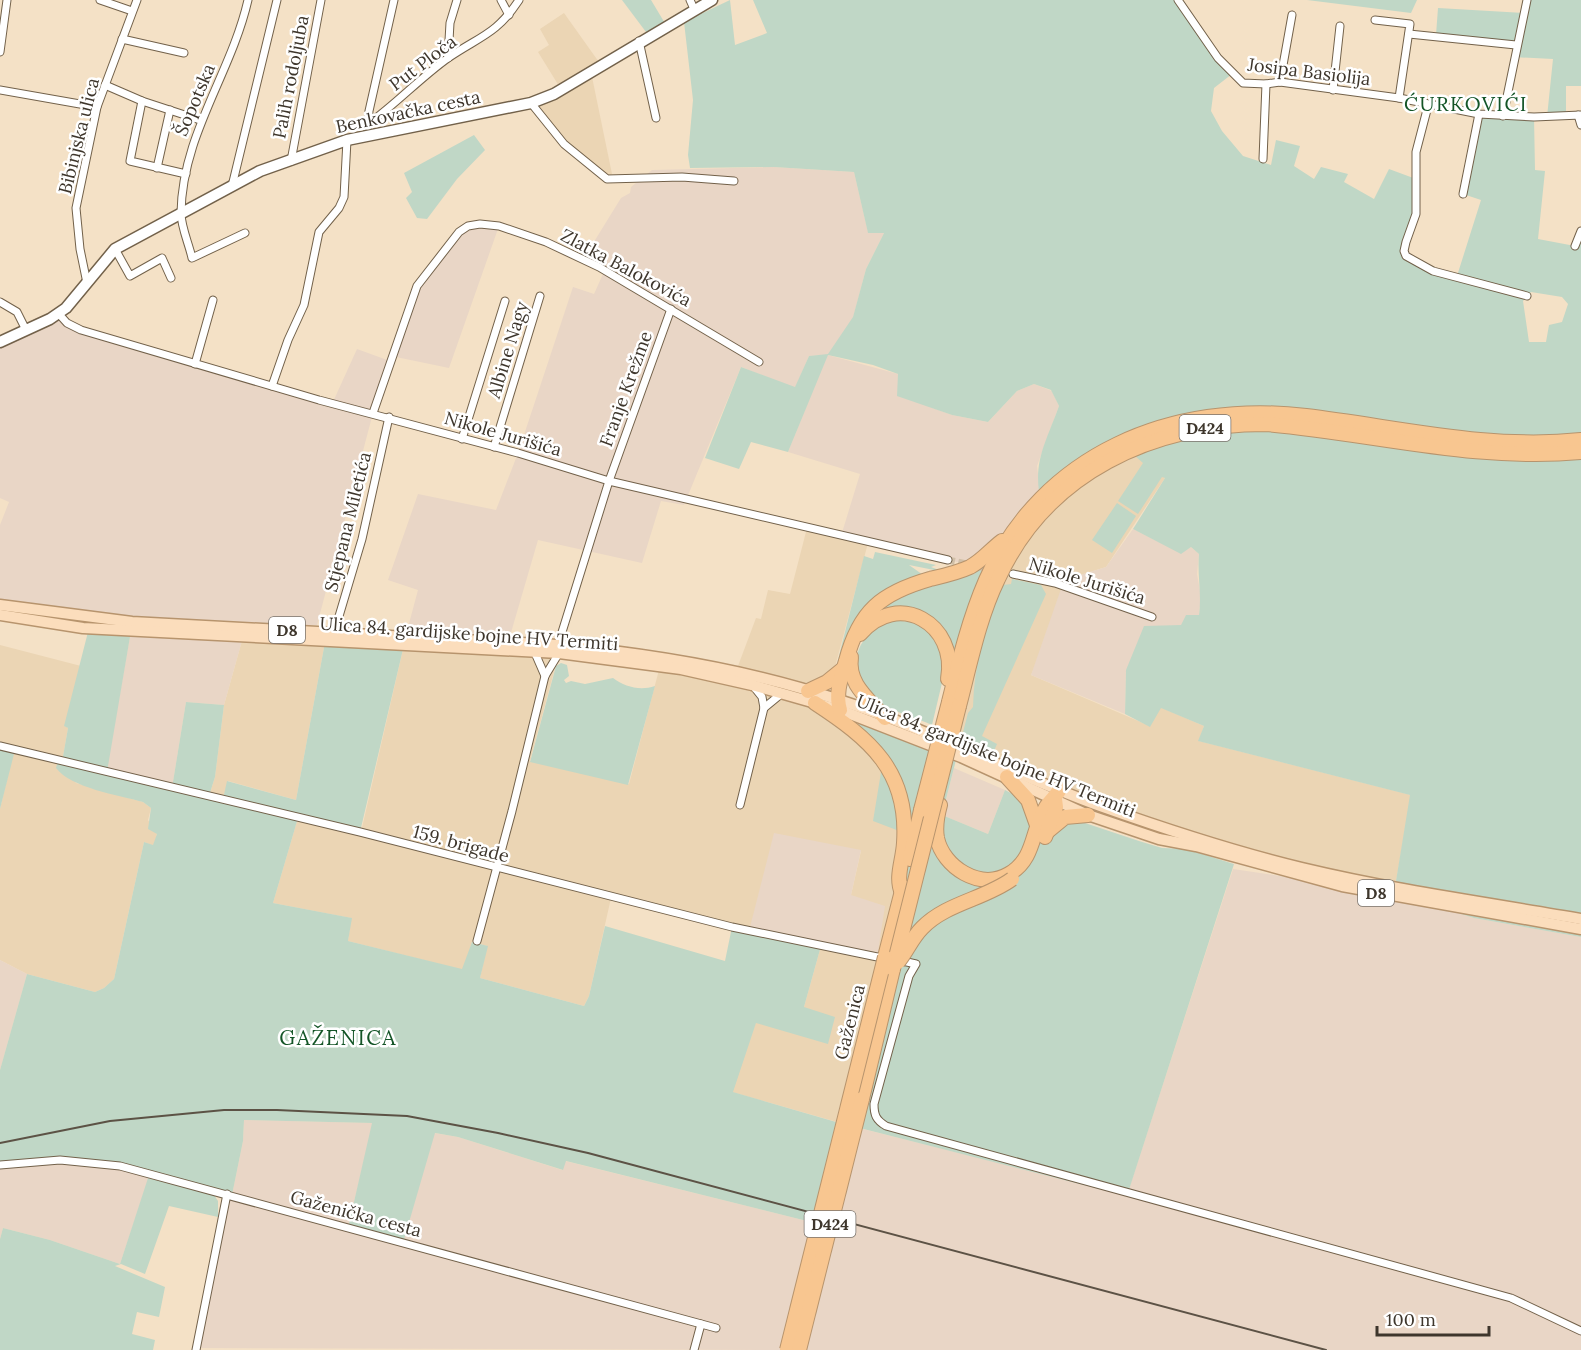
<svg xmlns="http://www.w3.org/2000/svg" width="1581" height="1350" font-family="Lora,serif">
<rect width="100%" height="100%" fill="#f4e1c6"/>
<!-- built -->
<g fill="#ebd5b4">
<path d="M564 13 601 65 591 72 612 174 607 179 564 144 531 103 559 86 538 52 549 45 540 29Z"/>
<path d="M1124 446 1165 478 1106 567 1080 575 1031 675 1150 726 1160 707 1204 726 1199 741 1411 795 1394 893 1143 827 1092 809 944 746 957 694 1023 528Z"/>
<path d="M807 528 868 543 835 667 827 682 809 685 738 666 756 618 761 619 768 590 790 594Z"/>
<path d="M243 637 325 642 296 800 228 781 223 799 209 796 215 777 224 705Z"/>
<path d="M0 645 81 666 65 726 68 728 62 762 76 783 143 802 151 808 148 820 157 834 154 846 144 842 114 979 104 988 95 992 27 974 0 960V809L14 750 0 746Z"/>
<path d="M404 645 559 653 530 761 629 784 660 666 852 715 883 760 905 831 915 836 844 1124 732 1092 756 1022 828 1043 804 1007 821 946 851 895 861 851 749 931 611 898 589 996 584 1006 480 978 487 946 472 942 463 970 348 941 351 918 273 903 298 818 361 832Z"/>
</g>
<!-- industrial -->
<g fill="#e9d6c6">
<path d="M774 167 854 172 868 232 884 233 866 269 853 318 828 355 898 374 930 407 952 415 988 422 1017 391 1034 384 1052 391 1059 406 1037 466 1042 506 997 571 841 536 860 474 788 452 827 355 809 356 795 388 741 367 684 505 661 501 642 563 538 540 510 636 407 631 418 590 388 580 418 494 496 510 518 453 573 287 594 294 603 274 592 245 621 198 630 193 631 187 652 170Z"/>
<path d="M468 226H499L449 368 396 357 373 413 317 625 184 624 0 605V525L9 502 0 498V342L58 313 67 323 332 404 357 349 390 361 413 294 459 232Z"/>
<path d="M1133 529 1181 553 1191 547 1199 554 1197 574 1201 596 1199 615 1181 625 1126 670 1125 714 1031 675 1062 586 1080 575 1106 567Z"/>
<path d="M131 631 243 637 224 705 186 702 172 788 106 772Z"/>
<path d="M954 768 1005 790 988 834 942 815Z"/>
<path d="M774 833 861 850 851 895 885 906 877 958 749 931Z"/>
<path d="M1233 869 1394 893 1474 918 1581 937V1350H799L855 1127 1127 1195Z"/>
<path d="M0 960 27 974 0 1070Z"/>
<path d="M244 1120 373 1123 348 1227 403 1242 434 1133 458 1137 562 1170 565 1161 815 1223 792 1350 197 1348 227 1194 232 1195 243 1141Z"/>
<path d="M61 1160 150 1174 120 1264 50 1240 3 1228 0 1239V1165Z"/>
</g>
<!-- green -->
<g fill="#c0d7c6" fill-rule="evenodd">
<path d="M622 0H651L666 25 649 36Z"/>
<path d="M730 0 735 45 767 33 753 0H1178L1232 74 1214 88 1211 111 1222 131 1243 156 1271 165 1276 140 1300 146 1294 166 1314 179 1321 167 1348 174 1344 182 1374 199 1389 169 1416 179 1418 195 1404 251 1414 261 1457 276 1481 200 1463 194 1479 114 1534 117 1535 170 1545 171 1538 239 1575 246 1581 231V937L1474 918 1394 893 1410 795 1198 741 1204 726 1161 708 1150 727 1125 714 1126 670 1144 626 1181 625 1186 615H1199C1202 594 1197 575 1199 554L1191 547 1181 554 1133 529 1165 478 1162 477 1138 514 1118 501 1143 463 1124 446 1042 506C1031 464 1045 445 1059 406L1051 390 1034 384 1017 391 988 422 952 415 897 396 898 374 873 365 828 355 788 452 751 442 739 469 705 458 741 367 795 387 809 356 828 354 853 317 866 269 884 233H868L854 172 774 167 690 168 688 155 693 100 684 22ZM1531 292 1562 297 1568 304 1562 322 1549 325 1546 342H1529L1523 301Z"/>
<path d="M1307 0H1417L1411 13Z"/>
<path d="M1527 0H1581V86H1566V116L1547 117 1553 59 1513 57 1516 45 1436 35 1438 8 1524 13Z"/>
<path d="M474 135 485 150 457 179 427 219 417 218 406 198 412 192 404 173Z"/>
<path d="M1117 503 1136 516 1112 553 1092 540Z"/>
<path d="M875 552 936 565 931 567 944 572 909 565 926 577C863 600 857 602 836 668L864 556 873 559Z"/>
<path d="M993 555 955 655 940 627 874 613 896 596 974 574Z"/>
<path d="M1012 579 1041 585 1046 594 982 736 997 744 994 751 962 736 968 713 973 707C974 664 985 625 1003 585L1011 584Z"/>
<path d="M893 620 918 623 935 635 946 666 932 725C914 717 892 712 876 700 843 673 854 632 893 620Z"/>
<path d="M89 628 131 631 107 772 172 788 186 702 224 705 215 777 209 796 223 799 227 781 296 800 325 642 404 645 360 832 298 818 273 903 352 918 348 941 462 969 472 942 488 946 480 978 584 1006 589 996 605 926 725 961 732 927 821 946 804 1007 835 1017 828 1044 756 1023 733 1092 843 1124 915 837 873 821 883 760 852 715 958 752 942 815 988 834 1005 790 1067 822 1079 821 1139 841 1162 848 1186 849 1234 864 1127 1196 844 1124 815 1223 566 1161 563 1170 458 1137 435 1133 403 1243 348 1228 372 1123 244 1120 243 1141 232 1195 120 1166 60 1160 0 1165V1070L27 974 95 992 104 988 114 979 144 842 153 845 157 834 148 829 151 808 143 802C118 795 71 788 56 768L58 761 62 762 68 728 64 726Z"/>
<path d="M561 663 567 665 569 676 564 680 566 683 571 681 585 684 613 678C625 687 640 691 655 686L628 785 530 762 556 666Z"/>
<path d="M0 746 15 750 0 809Z"/>
<path d="M148 1178 214 1195 218 1201V1217L169 1206 145 1274 121 1264 115 1266 165 1287 159 1317 137 1312 132 1334 155 1340 153 1350H0V1239L3 1228 50 1240 120 1264Z"/>
</g>
<g fill="none" stroke-linecap="round" stroke-linejoin="round">
<!-- street-tunnel -->
<path stroke="#d0bfa7" stroke-width="7" stroke-dasharray="7 3.5" stroke-linecap="butt" d="M948 560 1013 574"/>
<defs>
<g id="street">
<path d="M100 0 132 11"/>
<path d="M501 0 509 15"/>
<path d="M690 0 694 9"/>
<path d="M1178 0 1218 58 1243 83 1266 84 1280 82 1399 98 1479 114 1534 117 1581 115"/>
<path d="M1375 20 1410 24 1399 98"/>
<path d="M1409 34 1516 45"/>
<path d="M122 39 184 53"/>
<path d="M639 41 656 118"/>
<path d="M0 52 7 0"/>
<path d="M448 58 450 23 457 0"/>
<path d="M1280 82 1292 15"/>
<path d="M105 85 142 101 200 120"/>
<path d="M0 90 97 107"/>
<path d="M1333 90 1340 26"/>
<path d="M142 101 130 161 186 174"/>
<path d="M531 103 564 144 607 179 682 177 734 181"/>
<path d="M1428 106 1416 152V214L1406 242 1404 251 1406 256 1433 271 1527 296"/>
<path d="M1578 115 1581 125"/>
<path d="M1503 116 1527 0"/>
<path d="M368 124C396 104 420 78 448 58 480 36 496 35 519 0"/>
<path d="M368 126 369 111 394 0"/>
<path d="M1263 159 1266 84"/>
<path d="M291 161 321 0"/>
<path d="M157 168 170 110"/>
<path d="M232 186 277 0"/>
<path d="M1463 194 1479 114"/>
<path d="M245 233 192 258C189 244 181 227 181 213 182 135 231 74 248 0"/>
<path d="M1575 246 1581 231"/>
<path d="M115 249 130 276 162 258 171 278"/>
<path d="M87 283 80 249 76 208 97 107 137 0"/>
<path d="M0 302 17 312 26 330"/>
<path d="M58 313 67 323 81 330 319 400 518 453 609 481 948 560"/>
<path d="M195 364 213 300"/>
<path d="M272 386 288 340 304 305 319 232 339 208 344 197 347 140"/>
<path d="M373 413 417 286 459 232 468 226 480 224 499 226 546 242 599 267 759 362"/>
<path d="M462 439 505 301"/>
<path d="M494 447 540 296"/>
<path d="M1013 574 1055 583 1152 617"/>
<path d="M334 633 362 539 389 417"/>
<path d="M558 645 609 481 671 309"/>
<path d="M535 653 545 676"/>
<path d="M764 708 781 694"/>
<path d="M0 746 360 832 732 927 887 959"/>
<path d="M740 805 764 708 762 697 754 687"/>
<path d="M477 941 512 811 545 676 559 653"/>
<path d="M898 960 916 964 909 976 874 1104C874 1115 876 1120 886 1126L1511 1298 1581 1331"/>
<path d="M0 1165 60 1160 120 1166 716 1328"/>
<path d="M196 1350 227 1194"/>
<path d="M694 1350 701 1324"/>
</g>
<path id="secondary" d="M0 342 50 319 66 308 115 249 260 171 347 140 531 103 554 94 712 0"/>
<g id="primary">
<path d="M0 605 132 622 558 645C652 654 746 669 836 699 927 728 1013 775 1103 807 1168 830 1235 852 1302 868 1394 890 1488 903 1581 919"/>
<path d="M0 615 83 628 559 653 681 669 752 685 840 710 961 757 1088 815 1159 839 1196 846 1342 886 1581 929"/>
</g>
<g id="highway">
<path d="M860 634C898 589 958 624 948 679"/>
<path d="M851 657C847 684 869 699 885 718"/>
<path d="M808 691 827 682 843 669"/>
<path d="M949 702C959 661 969 619 986 580 1042 453 1173 400 1306 416 1398 427 1488 450 1581 440"/>
<path d="M815 703C870 739 909 771 904 843 903 861 895 877 902 893"/>
<path d="M959 706C970 664 979 618 998 579 1047 472 1153 424 1266 424 1371 433 1475 462 1581 452"/>
<path d="M840 710C835 693 841 678 846 661 859 611 881 593 930 579 943 576 957 573 970 567 983 560 990 550 1002 541"/>
<path d="M1007 777 1028 800 1038 828"/>
<path d="M940 805C937 816 935 827 937 838 943 867 980 891 1009 874 1036 858 1031 830 1046 807 1050 800 1056 797 1060 789"/>
<path d="M1048 831 1065 817 1088 815"/>
<path d="M1045 837 1056 807 1055 799"/>
<path d="M910 859 921 810"/>
<path d="M885 957 903 887"/>
<path d="M862 1099 893 969"/>
</g>
</defs>
<!-- street casing -->
<use href="#street" stroke="#72614a" stroke-width="9"/>
<!-- secondary casing -->
<use href="#secondary" stroke="#72614a" stroke-width="13"/>
<!-- primary casing -->
<use href="#primary" stroke="#b7946d" stroke-width="13"/>
<!-- highway casing -->
<use href="#highway" stroke="#b7946d" stroke-width="16"/>
<!-- street -->
<use href="#street" stroke="#fff" stroke-width="7"/>
<!-- secondary -->
<use href="#secondary" stroke="#fff" stroke-width="10"/>
<!-- primary -->
<use href="#primary" stroke="#fbddbc" stroke-width="10"/>
<!-- highway -->
<use href="#highway" stroke="#f8c690" stroke-width="14"/>
<!-- rail -->
<path stroke="#5c5245" stroke-width="2" d="M0 1143 110 1121 224 1110H277L407 1116 498 1133 588 1153 1326 1350"/>
<defs>
<g id="highway-bridge">
<path d="M921 810 949 702"/>
<path d="M898 962C907 951 912 938 922 928 946 903 985 899 1012 879"/>
<path d="M893 969 959 706"/>
<path d="M787 1350 885 957"/>
<path d="M799 1350 862 1099"/>
</g>
</defs>
<!-- highway-bridge casing -->
<use href="#highway-bridge" stroke="#b7946d" stroke-width="16" stroke-linecap="butt"/>
<!-- highway-bridge -->
<use href="#highway-bridge" stroke="#f8c690" stroke-width="14"/>
</g>
<g text-anchor="middle" stroke-width="5" stroke-linejoin="round" paint-order="stroke">
<!-- shield labels -->
<g fill="#fff" stroke="#78726b" stroke-width="1.5">
<rect x="1179.5" y="415" width="51" height="26" rx="4.5"/>
<rect x="269" y="617" width="36" height="26" rx="4.5"/>
<rect x="1358" y="880" width="36" height="26" rx="4.5"/>
<rect x="804.5" y="1211" width="51" height="26" rx="4.5"/>
</g>
<g font-size="16" font-weight="bold" fill="#3e362c">
<text x="1205" y="434">D424</text>
<text x="287" y="636">D8</text>
<text x="1376" y="899">D8</text>
<text x="830" y="1230">D424</text>
</g>
<!-- street labels -->
<g font-size="18" fill="#3e362c" stroke="#fff">
<text transform="translate(423 63) rotate(-37)" y="6">Put Ploča</text>
<text transform="translate(1309 72) rotate(7)" y="6">Josipa Basiolija</text>
<text transform="translate(291 77) rotate(-79)" y="6">Palih rodoljuba</text>
<text transform="translate(195 100) rotate(-67)" y="6">Šopotska</text>
<text transform="translate(408 112) rotate(-12)" y="6">Benkovačka cesta</text>
<text transform="translate(79 136) rotate(-76)" y="6">Bibinjska ulica</text>
<text transform="translate(626 268) rotate(28)" y="6">Zlatka Balokovića</text>
<text transform="translate(508 350) rotate(-73)" y="6">Albine Nagy</text>
<text transform="translate(626 389) rotate(-70)" y="6">Franje Krežme</text>
<text transform="translate(503 434) rotate(16)" y="6">Nikole Jurišića</text>
<text transform="translate(348 522) rotate(-76)" y="6">Stjepana Miletića</text>
<text transform="translate(1087 581) rotate(17)" y="6">Nikole Jurišića</text>
<text transform="translate(469 634) rotate(4)" y="6">Ulica 84. gardijske bojne HV Termiti</text>
<text transform="translate(996 756) rotate(22)" y="6">Ulica 84. gardijske bojne HV Termiti</text>
<text transform="translate(461 844) rotate(15)" y="6">159. brigade</text>
<text transform="translate(850 1022) rotate(-76)" y="6">Gaženica</text>
<text transform="translate(356 1214) rotate(15)" y="6">Gaženička cesta</text>
</g>
<!-- neighbourhood labels -->
<g font-size="20" letter-spacing="1.5" fill="#145527" stroke="#fff">
<text x="1466" y="111">ĆURKOVIĆI</text>
</g>
<!-- quarter labels -->
<g font-size="21" letter-spacing="1.5" fill="#145527" stroke="#fff">
<text x="338" y="1045">GAŽENICA</text>
</g>
</g>
<!-- scale -->
<path d="M1377 1326v9h112v-9" fill="none" stroke="#3e362c" stroke-width="3"/>
<text x="1386" y="1326" font-size="18" fill="#3e362c" stroke="#ffffff" stroke-width="4.5" paint-order="stroke">100 m</text>
</svg>
